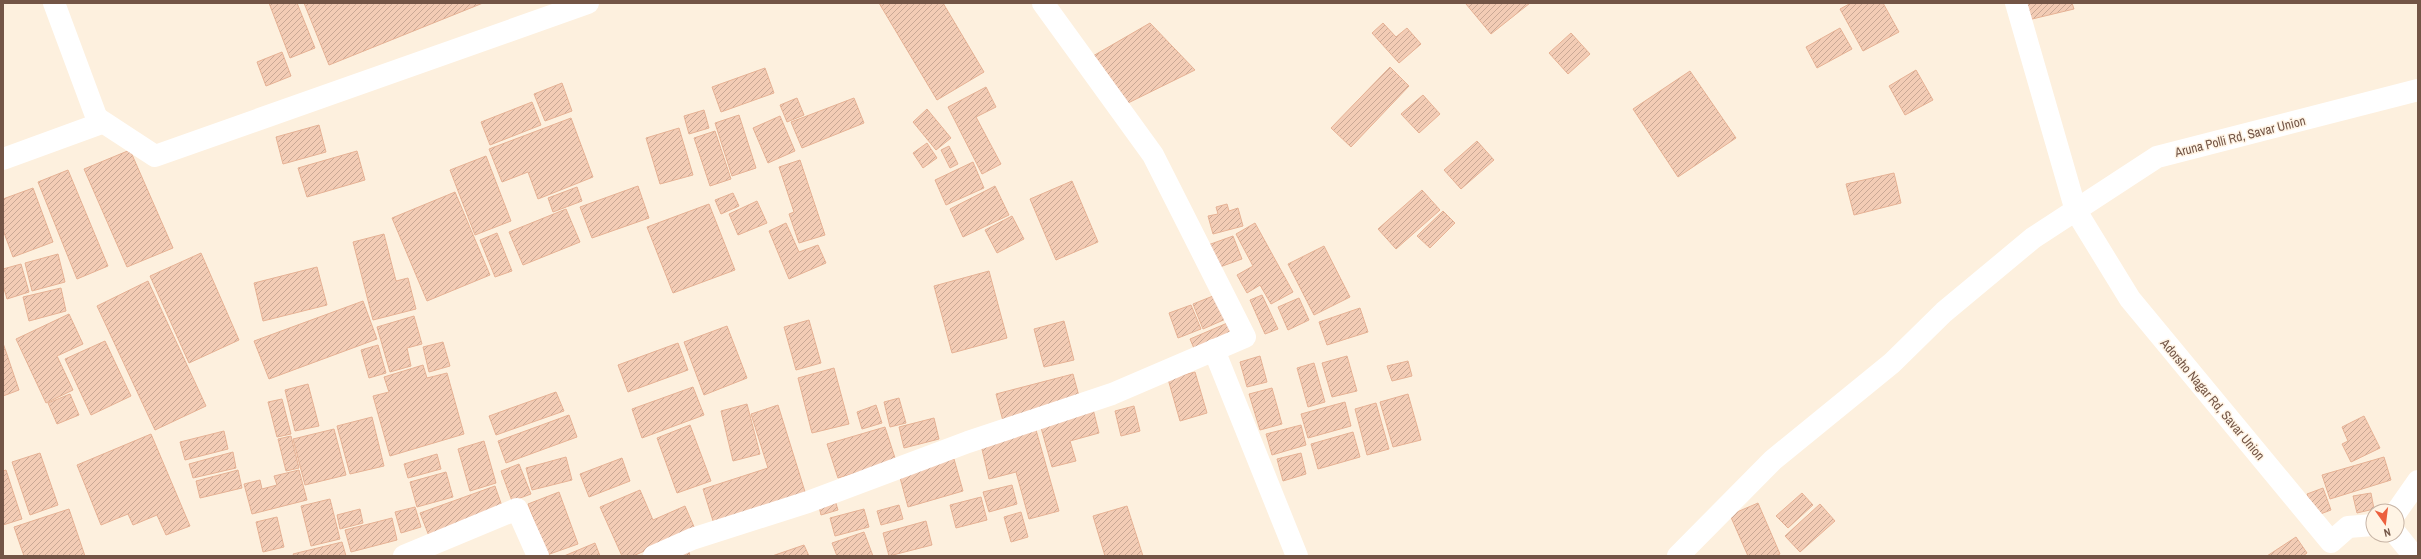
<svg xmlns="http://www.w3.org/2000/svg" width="2421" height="559" font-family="'Archivo Narrow',sans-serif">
<defs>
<pattern id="building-hatch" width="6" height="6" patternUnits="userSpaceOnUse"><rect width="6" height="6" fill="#f3ccb5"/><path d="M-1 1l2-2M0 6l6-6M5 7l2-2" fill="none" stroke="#c9a895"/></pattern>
</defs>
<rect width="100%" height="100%" fill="#fdf0de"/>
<!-- building -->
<g fill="url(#building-hatch)" stroke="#e6b295">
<path d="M269 3H297L315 48 290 58Z"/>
<path d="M304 3H483L329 65Z"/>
<path d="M879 3H943L984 72 937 100Z"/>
<path d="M1468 3H1530L1491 34 1466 4Z"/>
<path d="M1851 3H1883L1899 32 1863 51 1840 9Z"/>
<path d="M2024 3H2072L2074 9 2028 20Z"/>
<path d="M1150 23 1195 70 1126 104 1093 56Z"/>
<path d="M1383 23 1396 37 1407 28 1421 44 1399 63 1372 33Z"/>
<path d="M1840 28 1852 49 1817 68 1806 47Z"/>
<path d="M1571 33 1590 54 1568 74 1549 53Z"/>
<path d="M282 52 291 76 266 86 257 62Z"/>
<path d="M1390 67 1409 86 1351 147 1331 128Z"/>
<path d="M765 68 774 93 721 112 712 87Z"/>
<path d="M1916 70 1933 100 1905 115 1889 86Z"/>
<path d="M1690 71 1736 138 1678 177 1633 109Z"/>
<path d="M562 83 572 111 545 121 534 94Z"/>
<path d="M986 87 996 107 976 117 1001 164 982 174 948 107Z"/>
<path d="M1423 95 1440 114 1419 133 1401 114Z"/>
<path d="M797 98 804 115 787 122 780 105Z"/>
<path d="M854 98 864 123 802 148 791 122Z"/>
<path d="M532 102 541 125 490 145 481 122Z"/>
<path d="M927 109 951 138 936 150 913 122Z"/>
<path d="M704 110 709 128 689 134 684 116Z"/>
<path d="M739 115 756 168 732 176 715 123Z"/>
<path d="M780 116 795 151 768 163 753 128Z"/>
<path d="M571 118 593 177 538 199 528 172 502 182 489 149Z"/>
<path d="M319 125 326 152 283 164 276 137Z"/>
<path d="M679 128 693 175 660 184 646 138Z"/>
<path d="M715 131 731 179 710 186 694 138Z"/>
<path d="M1477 141 1494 160 1461 189 1444 170Z"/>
<path d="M927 143 937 158 923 168 913 153Z"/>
<path d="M949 146 958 164 950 168 941 150Z"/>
<path d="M130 150 173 248 127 267 84 169Z"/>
<path d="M357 151 365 180 307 197 298 168Z"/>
<path d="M486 156 511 221 475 235 450 170Z"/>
<path d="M800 160 825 235 799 243 789 214 794 212 779 167Z"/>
<path d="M973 162 984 188 946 205 935 180Z"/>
<path d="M68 170 108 266 77 279 38 182Z"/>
<path d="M1894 173 1901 203 1854 215 1846 184Z"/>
<path d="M1072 181 1098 242 1056 260 1030 199Z"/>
<path d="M638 186 649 218 592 238 580 207Z"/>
<path d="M995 186 1009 215 963 237 950 209Z"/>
<path d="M577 187 582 201 553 212 548 198Z"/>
<path d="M33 188 53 242 13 257 3 230V199Z"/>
<path d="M1422 190 1440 210 1396 249 1378 229Z"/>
<path d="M455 192 490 275 427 301 392 218Z"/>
<path d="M733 193 739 206 721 214 715 200Z"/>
<path d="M757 201 767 223 738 235 729 214Z"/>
<path d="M709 204 735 270 673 293 647 227Z"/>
<path d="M1227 204 1229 211 1238 208 1243 226 1213 234 1208 216 1218 214 1216 207Z"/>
<path d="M566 209 580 242 523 265 509 232Z"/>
<path d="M1443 211 1455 223 1430 248 1417 236Z"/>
<path d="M1012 216 1024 239 997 253 985 230Z"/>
<path d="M786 223 799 252 818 245 826 263 789 279 769 231Z"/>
<path d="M1255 223 1293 292 1271 304 1260 285 1247 293 1237 275 1253 266 1236 234Z"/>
<path d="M497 233 512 271 495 277 480 240Z"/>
<path d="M384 234 396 281 408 278 416 309 373 320 353 242Z"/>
<path d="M1233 236 1242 259 1217 268 1208 245Z"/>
<path d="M1324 246 1350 297 1314 315 1288 264Z"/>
<path d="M201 253 239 340 189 363 150 276Z"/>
<path d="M58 254 65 282 32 291 25 263Z"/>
<path d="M21 264 29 292 7 299 3 285V269Z"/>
<path d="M317 267 327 305 263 321 254 283Z"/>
<path d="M989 271 1007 338 952 353 934 286Z"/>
<path d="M148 281 206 406 155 430 97 306Z"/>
<path d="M61 288 66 311 29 321 23 297Z"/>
<path d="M1218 294 1228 318 1203 329 1193 304Z"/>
<path d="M1262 295 1278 329 1265 334 1250 300Z"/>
<path d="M1299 298 1309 320 1288 330 1278 307Z"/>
<path d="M363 301 377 339 269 379 254 341Z"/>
<path d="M1191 305 1201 329 1178 338 1169 313Z"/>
<path d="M1360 308 1368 332 1327 345 1319 322Z"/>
<path d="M69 314 83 344 57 356 73 390 46 403 16 339Z"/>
<path d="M414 316 422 344 407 348 411 366 390 372 377 327Z"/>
<path d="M809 320 821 363 796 370 784 327Z"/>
<path d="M1064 321 1074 360 1044 367 1034 329Z"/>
<path d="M1232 321 1238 337 1196 353 1190 339Z"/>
<path d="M727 326 747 378 704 395 684 342Z"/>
<path d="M105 341 131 396 91 415 65 359Z"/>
<path d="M443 342 450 366 429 372 423 347Z"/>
<path d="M3 343 19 390 3 396Z"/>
<path d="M678 343 688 370 628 392 618 365Z"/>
<path d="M378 345 386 373 369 378 361 350Z"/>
<path d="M1260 356 1267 382 1247 387 1240 362Z"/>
<path d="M1347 356 1357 391 1332 397 1322 363Z"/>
<path d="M1408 361 1412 376 1392 381 1387 366Z"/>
<path d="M1314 363 1325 402 1308 407 1297 368Z"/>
<path d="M423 365 427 378 447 373 464 434 390 456 373 396 389 392 384 377Z"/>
<path d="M834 368 849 424 812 433 798 378Z"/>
<path d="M1195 372 1207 413 1180 421 1168 379Z"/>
<path d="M1073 374 1080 400 1003 421 996 394Z"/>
<path d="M308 384 319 426 295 431 285 390Z"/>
<path d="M693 387 704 415 642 438 632 409Z"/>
<path d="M1272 388 1282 424 1260 430 1249 394Z"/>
<path d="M556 392 564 411 496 435 489 416Z"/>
<path d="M70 394 79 415 57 424 48 403Z"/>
<path d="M1408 394 1421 440 1393 447 1380 402Z"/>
<path d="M899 398 906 423 890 427 884 402Z"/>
<path d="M282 399 291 434 277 437 268 402Z"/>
<path d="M1345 402 1351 426 1308 438 1301 414Z"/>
<path d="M1376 403 1389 449 1367 455 1355 409Z"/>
<path d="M747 404 760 454 733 461 721 411Z"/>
<path d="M778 405 806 495 714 524 703 489 768 468 751 414Z"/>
<path d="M876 405 882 423 862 429 857 412Z"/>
<path d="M1134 406 1140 431 1121 436 1115 411Z"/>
<path d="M1093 409 1099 433 1070 441 1076 461 1052 467 1040 424Z"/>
<path d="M569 415 577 437 506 463 498 441Z"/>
<path d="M2364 416 2380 448 2351 462 2342 444 2348 441 2342 427Z"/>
<path d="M372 417 384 466 350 474 337 426Z"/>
<path d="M934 418 939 439 904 448 899 427Z"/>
<path d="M690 425 711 481 677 493 657 438Z"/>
<path d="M1301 425 1306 445 1272 455 1266 434Z"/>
<path d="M885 427 896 461 838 478 827 444Z"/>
<path d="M334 429 346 475 305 485 293 439Z"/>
<path d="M1036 430 1059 511 1029 519 1016 472 989 479 981 445Z"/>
<path d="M224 431 228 449 185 460 180 442Z"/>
<path d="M1353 432 1360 457 1318 469 1311 444Z"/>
<path d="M151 434 190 526 166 535 157 515 133 525 128 514 101 525 77 465Z"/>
<path d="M291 436 299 468 286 471 278 439Z"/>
<path d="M484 441 496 483 470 491 458 449Z"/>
<path d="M233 452 236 468 193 478 189 464Z"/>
<path d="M40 453 58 505 30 515 12 462Z"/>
<path d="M1301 453 1306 474 1283 481 1277 459Z"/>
<path d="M437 454 441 469 408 478 404 464Z"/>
<path d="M566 457 572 480 532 490 526 468Z"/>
<path d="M2384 457 2391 480 2330 499 2322 475Z"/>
<path d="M622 458 630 481 589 497 580 474Z"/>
<path d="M954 459 963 491 908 507 899 474Z"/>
<path d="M519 464 531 494 512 501 501 471Z"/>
<path d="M6 470 22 519 3 525V471Z"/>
<path d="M238 470 242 488 200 498 196 481Z"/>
<path d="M299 470 307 500 252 514 244 484 260 480 262 489 277 485 274 476Z"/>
<path d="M446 472 453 497 417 507 410 482Z"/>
<path d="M1012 485 1017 504 989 512 983 492Z"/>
<path d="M495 486 503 509 429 536 420 513Z"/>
<path d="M2323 488 2331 510 2315 516 2307 494Z"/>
<path d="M640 490 653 520 685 506 695 529 633 556H622L600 507Z"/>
<path d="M559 492 578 544 547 555 528 504Z"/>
<path d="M1802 493 1813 505 1788 528 1776 516Z"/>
<path d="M2371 493 2374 509 2357 513 2353 496Z"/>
<path d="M834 497 838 510 821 515 818 502Z"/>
<path d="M981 497 987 520 956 528 950 505Z"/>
<path d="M330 499 340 539 311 546 301 506Z"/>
<path d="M1758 503 1780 554 1775 556H1748L1730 515Z"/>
<path d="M1820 504 1835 521 1800 552 1785 536Z"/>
<path d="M899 505 903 519 881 525 877 511Z"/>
<path d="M1127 506 1143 556H1105L1093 516Z"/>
<path d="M415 507 421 527 401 533 395 512Z"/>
<path d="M69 509 85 556H24L14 527Z"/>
<path d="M360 509 363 523 340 529 337 515Z"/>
<path d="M864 509 869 527 835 536 830 518Z"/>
<path d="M1021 512 1028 537 1011 542 1004 517Z"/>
<path d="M277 517 284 547 263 552 256 522Z"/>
<path d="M392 518 397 540 351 552 345 530Z"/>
<path d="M926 521 932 545 889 556 883 533Z"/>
<path d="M864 532 873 556H837L832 543Z"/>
<path d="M2296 537 2307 553 2303 556H2267Z"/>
<path d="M342 542 346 556H294L293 554Z"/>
<path d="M595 543 600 556H564Z"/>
<path d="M804 545 809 556H772Z"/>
<path d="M689 552 690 556H676Z"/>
</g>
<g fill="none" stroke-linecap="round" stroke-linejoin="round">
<!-- minor -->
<g stroke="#fff" stroke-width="22">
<path d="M2016 3 2076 211 2130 299 2331 542 2348 527 2373 525"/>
<path d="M97 118 155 156 588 3"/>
<path d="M3 159 99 124 54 3"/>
<path d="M1214 350 1297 556"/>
<path d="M2397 511 2418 481"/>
<path d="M2397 535 2414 556"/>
<path d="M404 556 517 509 538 556"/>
<path d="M654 556 692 539 808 502 968 442 1112 394 1245 337 1153 155 1043 3"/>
<path d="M1678 556 1773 460 1892 363 1944 312 2033 238 2157 157 2418 90"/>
</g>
</g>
<g text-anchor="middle" stroke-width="3" stroke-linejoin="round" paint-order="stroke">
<!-- street labels -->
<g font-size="13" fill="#735546" stroke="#fff4e5">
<text transform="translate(2240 136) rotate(-14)" y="5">Aruna Polli Rd, Savar Union</text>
<text transform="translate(2213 399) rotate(50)" y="5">Adorsho Nagar Rd, Savar Union</text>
</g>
</g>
<!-- border -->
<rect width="2421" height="559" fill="none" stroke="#735546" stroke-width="8"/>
<!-- north arrow -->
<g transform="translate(2385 523) rotate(166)"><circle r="19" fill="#fff4e5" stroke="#c7b4a5"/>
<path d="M0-3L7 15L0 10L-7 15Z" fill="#ec603e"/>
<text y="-6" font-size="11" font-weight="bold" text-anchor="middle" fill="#735546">N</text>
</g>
</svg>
